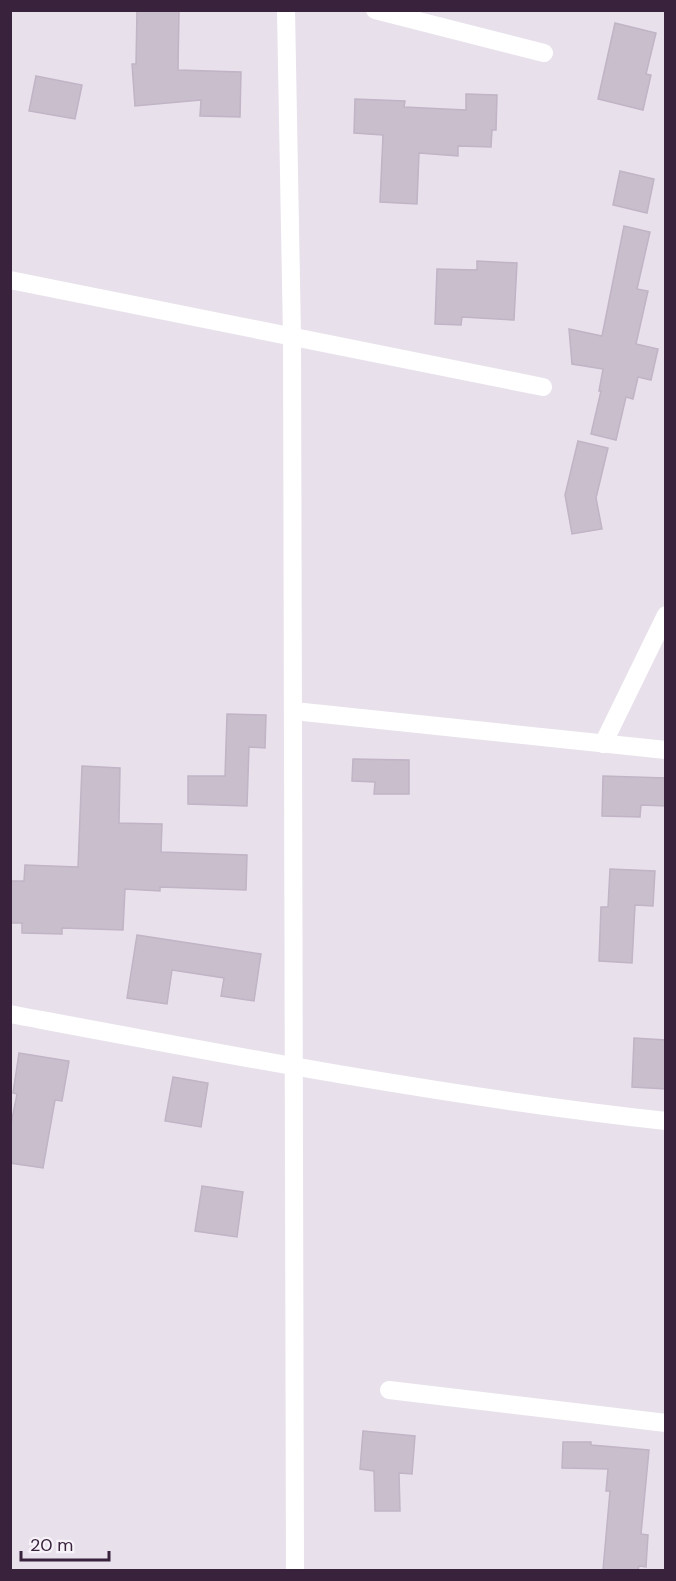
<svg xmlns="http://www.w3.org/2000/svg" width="676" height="1581" font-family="'DM Sans',sans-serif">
<rect width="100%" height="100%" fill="#e8e1ec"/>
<!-- building -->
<g fill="#c8becc" stroke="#c0b4c5" stroke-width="1.5">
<path d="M137 10H179L178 70 241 72 240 117 200 116 201 100 135 106 132 64H136Z"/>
<path d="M615 23 656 33 646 74 651 75 643 110 598 99Z"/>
<path d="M36 76 82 85 75 119 29 111Z"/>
<path d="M466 94 497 95 496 130H492L491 147 458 146V156L419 153 417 204 380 202 383 135 354 133 355 99 405 101 404 107 466 110Z"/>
<path d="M620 171 654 179 647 213 613 205Z"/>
<path d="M624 226 650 232 637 289 648 291 636 344 658 349 651 380 638 377 633 399 626 397 616 440 591 434 601 391H599L603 369 572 364 569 329 602 336Z"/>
<path d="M477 261 517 263 514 320 462 317 461 325 435 324 437 269 477 270Z"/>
<path d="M578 441 608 448 596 498 602 529 572 534 565 495Z"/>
<path d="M227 714 266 715 265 748 249 747 247 806 188 804V776H225Z"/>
<path d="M353 759 409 760V794H374L375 782 352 781Z"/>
<path d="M82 766 120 768 119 823 162 824 161 852 247 855 246 890 160 887V891L125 889 123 930 62 928V934L22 933V923H10V881H24L25 865 78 867Z"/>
<path d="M603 776 666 778V806L641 805 640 817 602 816Z"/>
<path d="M610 869 655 871 653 906 635 905 632 963 599 961 601 907H608Z"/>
<path d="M137 935 261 954 254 1001 221 996 224 978 172 970 167 1004 127 998Z"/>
<path d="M634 1038 666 1040V1089L632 1087Z"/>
<path d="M19 1053 69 1061 62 1101 55 1100 43 1168 10 1163V1129L17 1094 13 1093Z"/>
<path d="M173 1077 208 1083 201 1127 165 1121Z"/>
<path d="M202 1186 243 1192 237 1237 195 1231Z"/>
<path d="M363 1431 415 1436 412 1474 399 1473 400 1511H375L374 1471 360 1469Z"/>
<path d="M563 1442H591V1445L649 1450 641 1534 648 1535 646 1567 639 1566 638 1570H603L610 1491H606L608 1469 562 1468Z"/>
</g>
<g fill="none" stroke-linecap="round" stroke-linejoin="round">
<!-- street -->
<g stroke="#fff" stroke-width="18">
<path d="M286 10 292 336 295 1570"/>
<path d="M375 10 544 53"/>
<path d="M10 280 543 387"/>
<path d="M294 711 666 750"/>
<path d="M603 744 666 615"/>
<path d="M10 1014C228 1055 446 1097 666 1121"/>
<path d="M389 1390 666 1423"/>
</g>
</g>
<!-- border -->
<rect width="676" height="1581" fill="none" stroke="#39223c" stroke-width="24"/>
<!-- scale -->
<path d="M21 1551v9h88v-9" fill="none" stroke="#39223c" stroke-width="3"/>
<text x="30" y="1551" font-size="18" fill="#39223c" stroke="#f6f2f8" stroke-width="4.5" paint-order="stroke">20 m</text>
</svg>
